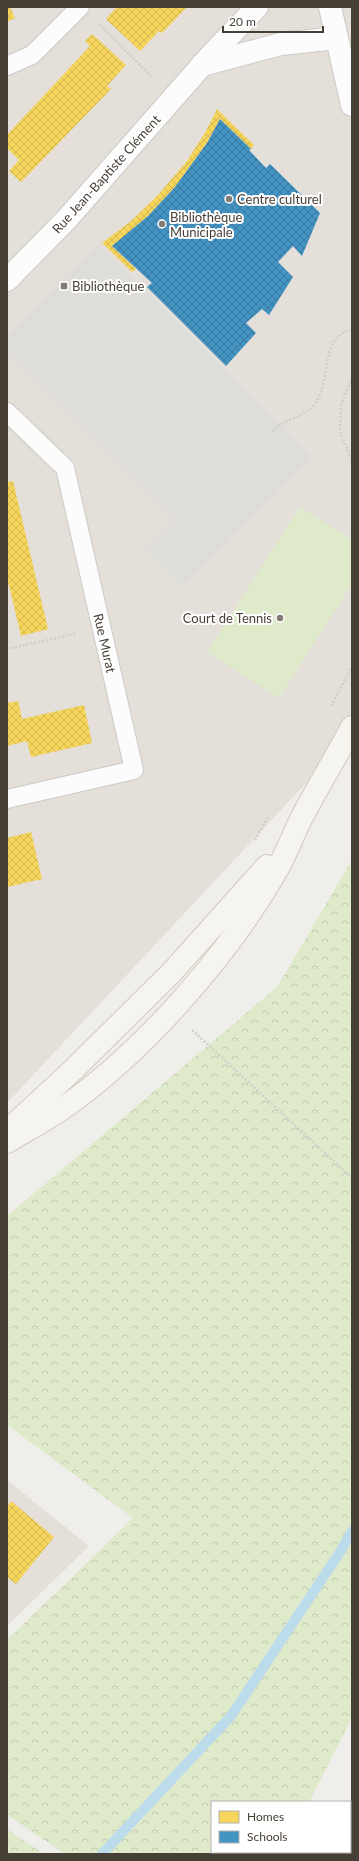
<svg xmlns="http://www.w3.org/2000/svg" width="359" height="1861" font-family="Lato,sans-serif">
<defs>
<pattern id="forest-crowns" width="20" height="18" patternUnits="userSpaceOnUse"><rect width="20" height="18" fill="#dfeacb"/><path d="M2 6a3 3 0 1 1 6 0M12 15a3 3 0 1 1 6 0" fill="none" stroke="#c1caaf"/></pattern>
<pattern id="homes-cross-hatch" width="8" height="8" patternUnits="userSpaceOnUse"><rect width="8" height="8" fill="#f6d55c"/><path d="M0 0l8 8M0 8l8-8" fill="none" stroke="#d4b851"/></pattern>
<pattern id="schools-cross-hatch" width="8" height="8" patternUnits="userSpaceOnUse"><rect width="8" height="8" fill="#4393c3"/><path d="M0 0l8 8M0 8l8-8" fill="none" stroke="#3a799f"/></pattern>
</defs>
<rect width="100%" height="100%" fill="#f0eeea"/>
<!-- residential -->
<g fill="#e4dfd8">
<path d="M7 7H352V734L7 1103Z"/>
<path d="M7 1480 89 1546 7 1626Z"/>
</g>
<!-- forest -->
<g fill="url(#forest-crowns)">
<path d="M352 860V1718L309 1802H212V1852H283L282 1854H65L7 1815V1640L133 1518 7 1425V1216L277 987Z"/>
<path d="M7 1829 44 1854H7Z"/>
</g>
<!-- garden -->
<path fill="#dfeacb" d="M300 507 352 540V584L279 698 207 652Z"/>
<!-- parking -->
<path fill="#dfddda" d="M99 244 312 457 181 587 143 549 173 519 7 354V336Z"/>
<!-- homes -->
<g fill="url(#homes-cross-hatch)">
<path d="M7 7H10L15 18 7 22Z"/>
<path d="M117 7H187L162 33 159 31 140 51 106 19Z"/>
<path d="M92 34 126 65 107 86 111 89 21 182 9 171 19 160 7 148V135L90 46 85 41Z"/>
<path d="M217 109 254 145 251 149 220 119 207 143 175 187 148 216 112 246 136 269 132 272 102 243 131 221 158 195 187 161 206 131Z"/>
<path d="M13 481 48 629 21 636 7 577V482Z"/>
<path d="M18 701 22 719 84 705 92 743 31 757 27 741 7 746V703Z"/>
<path d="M31 832 42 879 7 887V838Z"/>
<path d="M11 1501 54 1537 16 1584 7 1577V1507Z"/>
</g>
<!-- schools -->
<path fill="url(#schools-cross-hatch)" d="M220 119 251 149 249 150 266 168 270 164 320 213 302 256 293 246 278 262 293 277 269 315 262 309 246 323 256 333 226 366 147 287 152 283 112 246 148 216 175 187 207 143Z"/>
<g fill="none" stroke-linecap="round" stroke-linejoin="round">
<!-- stream -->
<path stroke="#bcdcec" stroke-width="10" d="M102 1854 231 1716 340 1552 352 1531"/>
<defs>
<g id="service">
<path d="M7 66 32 55 80 7"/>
<path d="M7 412 65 468 134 770 7 799"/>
</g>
<g id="minor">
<path d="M330 7 352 105"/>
<path d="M202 65 281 44 337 38"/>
<path d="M7 280 66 220 211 55 257 7"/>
</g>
<g id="secondary">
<path d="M7 1131 73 1070 172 972 267 866"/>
<path d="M7 1142C25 1131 44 1121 62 1109 142 1053 225 959 274 875 286 856 293 834 303 815 319 785 336 757 352 727"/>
</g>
</defs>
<!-- service casing -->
<use href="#service" stroke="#cccac6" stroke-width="20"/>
<!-- minor casing -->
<use href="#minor" stroke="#cccac6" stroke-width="24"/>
<!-- secondary casing -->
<use href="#secondary" stroke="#cecac1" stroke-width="24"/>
<!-- path -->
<g stroke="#d0cecb" stroke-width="2.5" stroke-dasharray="2 2" stroke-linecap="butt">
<path d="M99 24 152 77"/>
<path d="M352 378 341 405 340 432 352 460"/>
<path d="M272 431C291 414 310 420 321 392 329 371 323 335 352 330"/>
<path d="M7 649 75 634"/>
<path d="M331 706 352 666"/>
<path d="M255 840 269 815"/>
<path d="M192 1030 352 1178"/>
</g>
<!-- service -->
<use href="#service" stroke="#fdfcfc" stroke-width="18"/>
<!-- minor -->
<use href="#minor" stroke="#fdfcfc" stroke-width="22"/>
<!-- secondary -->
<use href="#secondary" stroke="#f6f4ef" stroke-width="22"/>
</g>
<!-- markers -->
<g fill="#827c75" stroke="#fff" stroke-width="1.5">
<circle cx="229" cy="199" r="4"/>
<circle cx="162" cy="224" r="4"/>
<rect x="60" y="282" width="8" height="8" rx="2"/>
<circle cx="280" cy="618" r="4"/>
</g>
<g text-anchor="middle" stroke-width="4" stroke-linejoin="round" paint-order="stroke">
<!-- street labels -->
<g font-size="13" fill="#463f36" stroke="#fff">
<text transform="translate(106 174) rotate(-48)" y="5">Rue Jean-Baptiste Clément</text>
<text transform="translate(105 643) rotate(77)" y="5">Rue Murat</text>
</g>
<!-- poi labels -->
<g font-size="13" fill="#463f36" stroke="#fff" text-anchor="start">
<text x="237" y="204">Centre culturel</text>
<text x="170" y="222">Bibliothèque<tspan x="170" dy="15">Municipale</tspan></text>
<text x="72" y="291">Bibliothèque</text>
<text x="272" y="623" text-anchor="end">Court de Tennis</text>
</g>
</g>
<!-- border -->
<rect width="359" height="1861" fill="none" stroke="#463f36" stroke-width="16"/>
<!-- legend -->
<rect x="211" y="1801" width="140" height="52" fill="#ffffff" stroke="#b5b2af"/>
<rect x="219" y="1811" width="20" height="12" fill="#f6d55c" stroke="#b5b2af"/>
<text x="247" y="1821" font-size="12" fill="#463f36">Homes</text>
<rect x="219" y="1831" width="20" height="12" fill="#4393c3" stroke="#b5b2af"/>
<text x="247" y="1841" font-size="12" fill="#463f36">Schools</text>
<!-- scale -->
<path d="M223 26v6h100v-6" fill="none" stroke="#463f36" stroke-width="2"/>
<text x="229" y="26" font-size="12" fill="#463f36" stroke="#ffffff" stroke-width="3" paint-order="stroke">20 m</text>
</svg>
